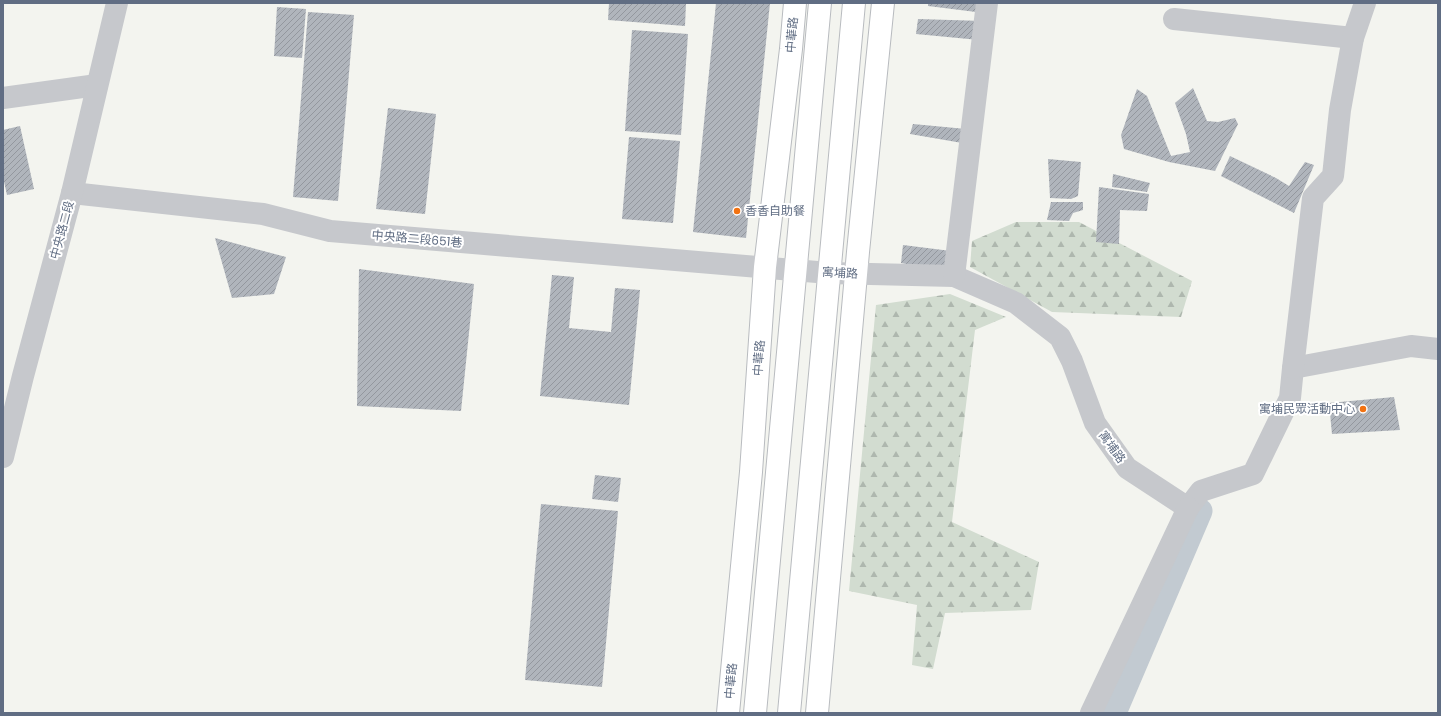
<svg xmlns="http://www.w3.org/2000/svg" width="1441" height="716" font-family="Poppins,'Noto Sans TC',sans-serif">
<defs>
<pattern id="forest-firs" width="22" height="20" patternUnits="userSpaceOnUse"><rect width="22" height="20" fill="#d2dcd0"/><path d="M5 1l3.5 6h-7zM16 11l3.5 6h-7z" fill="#aeb7ae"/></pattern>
<pattern id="building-hatch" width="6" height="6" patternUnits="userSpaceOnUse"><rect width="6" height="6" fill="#b0b5bc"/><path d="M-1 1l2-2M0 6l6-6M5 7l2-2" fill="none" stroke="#93979e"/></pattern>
</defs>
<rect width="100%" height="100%" fill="#f3f4ef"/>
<!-- forest -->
<g fill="url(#forest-firs)">
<path d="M1016 222H1079L1192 281 1181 317 1052 312 970 267 972 241Z"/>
<path d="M950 294 1006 317 975 330 952 522 1039 562 1031 610 945 613 933 669 912 665 917 605 849 591 876 305Z"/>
</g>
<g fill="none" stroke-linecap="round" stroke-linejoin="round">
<!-- canal -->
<path stroke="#c2cad1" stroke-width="25" d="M1114 713 1200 511"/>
</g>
<!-- building -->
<g fill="url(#building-hatch)">
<path d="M609 3H686L685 26 608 20Z"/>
<path d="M716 3H770L746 238 693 232Z"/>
<path d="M928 3H984V13L928 6Z"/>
<path d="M277 7 306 9 302 58 274 56Z"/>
<path d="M308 12 354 15 338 201 293 197Z"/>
<path d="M918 19 983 21 979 40 916 34Z"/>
<path d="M632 30 688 34 681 135 625 131Z"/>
<path d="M1193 88 1207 121 1218 122 1235 118 1238 124 1215 171 1169 162 1124 149 1121 135 1137 89 1147 96 1171 156 1190 152 1186 134 1175 103Z"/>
<path d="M388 108 436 114 425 214 376 209Z"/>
<path d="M913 124 966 129 968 144 910 134Z"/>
<path d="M20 126 34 189 7 195 3 177V130Z"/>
<path d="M629 137 680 141 673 223 622 219Z"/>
<path d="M1230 156 1276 178 1289 186 1305 162 1314 165 1294 213 1221 176Z"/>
<path d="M1048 159 1081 162 1078 196 1071 199 1050 198Z"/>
<path d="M1113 174 1150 183 1147 192 1112 187Z"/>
<path d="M1099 187 1149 194 1147 211 1120 210 1119 244 1096 242Z"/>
<path d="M1051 202H1083V210L1073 213 1069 221 1047 220Z"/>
<path d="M215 238 286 257 274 294 232 298Z"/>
<path d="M903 245 959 252 957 274 901 263Z"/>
<path d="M359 269 474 284 461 411 357 406Z"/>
<path d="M552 275 574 277 569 328 611 332 615 288 640 290 629 405 540 396Z"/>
<path d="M1394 397 1400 430 1332 434 1329 403Z"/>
<path d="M595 475 621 478 618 502 592 499Z"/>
<path d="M541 504 618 511 602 687 525 680Z"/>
</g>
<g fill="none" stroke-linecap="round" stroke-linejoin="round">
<defs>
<g id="major">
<path d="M728 713 751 472 765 267 791 49 795 3"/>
<path d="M755 713 820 3"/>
<path d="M789 713 854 3"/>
<path d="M817 713 858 252 883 3"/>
</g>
</defs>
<!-- major casing -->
<use href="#major" stroke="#b8bbbf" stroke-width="24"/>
<!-- minor -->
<g stroke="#c6c8cc" stroke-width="22">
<path d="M1174 19 1353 38"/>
<path d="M3 98 97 85"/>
<path d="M72 193 263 214 330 231 829 273 954 276 1016 303 1060 337 1072 361 1095 423 1127 468 1188 508 1201 491 1253 474 1290 398 1293 368 1411 346 1438 349"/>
<path d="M954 276 987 3"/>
<path d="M1293 368 1313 198 1333 176 1340 110 1353 38 1365 3"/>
<path d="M3 457 23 376 72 193 117 3"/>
<path d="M1091 713 1188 508"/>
</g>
<!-- major -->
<use href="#major" stroke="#fff" stroke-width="22"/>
</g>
<!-- markers -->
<g fill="#f27211" stroke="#fff" stroke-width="1.5">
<circle cx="737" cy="211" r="4"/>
<circle cx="1363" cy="409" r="4"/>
</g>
<g text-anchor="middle" stroke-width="4" stroke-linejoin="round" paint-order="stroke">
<!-- street labels -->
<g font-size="12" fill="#606d83" stroke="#fff">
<text transform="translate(792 35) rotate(-85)" y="4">中華路</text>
<text transform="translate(62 230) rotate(-75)" y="4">中央路二段</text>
<text transform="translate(417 239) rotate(5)" y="4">中央路二段651巷</text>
<text transform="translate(840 273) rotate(3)" y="4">寓埔路</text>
<text transform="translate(759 358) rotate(-86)" y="4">中華路</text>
<text transform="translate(1112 447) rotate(54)" y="4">寓埔路</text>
<text transform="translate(731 681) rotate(-85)" y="4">中華路</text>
</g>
<!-- poi labels -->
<g font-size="12" fill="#606d83" stroke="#fff" text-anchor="start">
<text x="745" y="215">香香自助餐</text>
<text x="1355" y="413" text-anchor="end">寓埔民眾活動中心</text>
</g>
</g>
<!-- border -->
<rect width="1441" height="716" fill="none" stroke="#606d83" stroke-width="8"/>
</svg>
